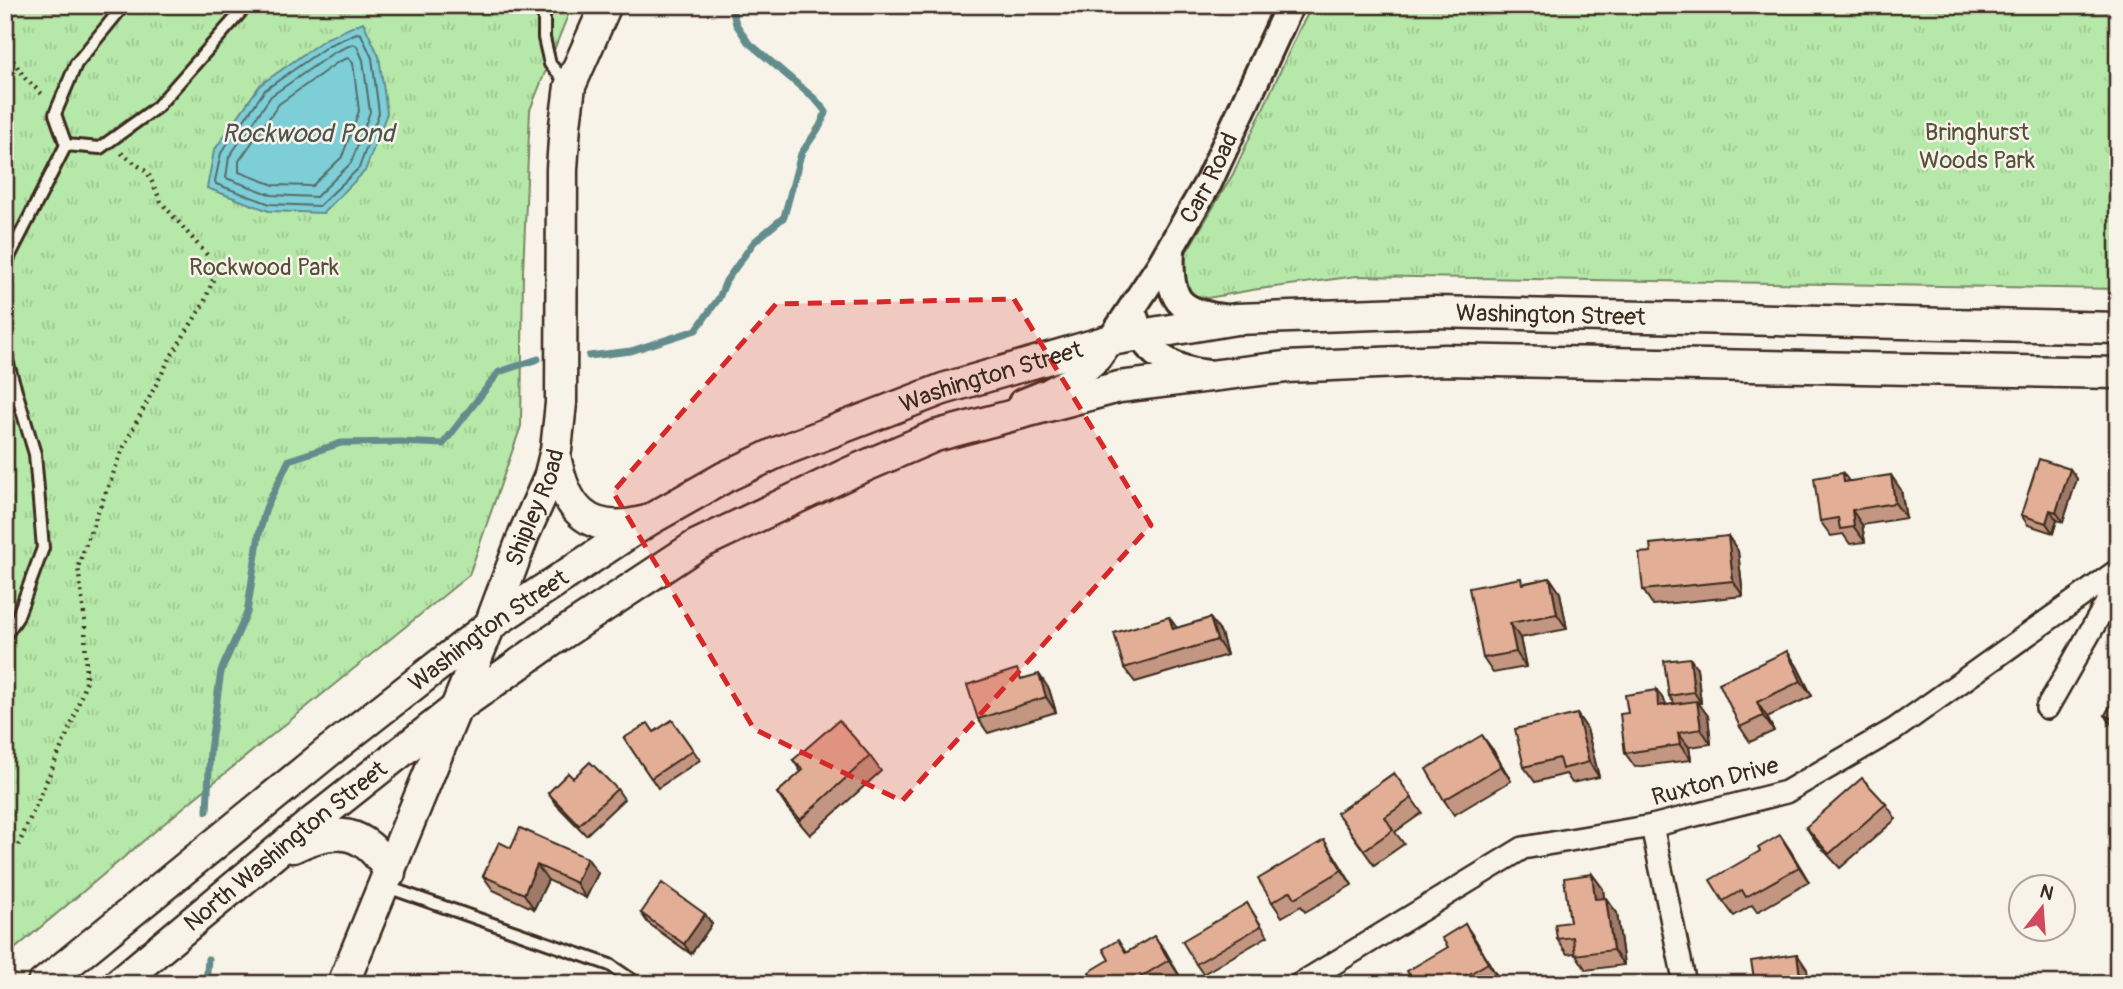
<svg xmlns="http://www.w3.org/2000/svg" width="2123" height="989" font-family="Pangolin,sans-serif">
<defs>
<pattern id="grass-tufts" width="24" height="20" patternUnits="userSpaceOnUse" patternTransform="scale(1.75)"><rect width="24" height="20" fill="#b6e8a9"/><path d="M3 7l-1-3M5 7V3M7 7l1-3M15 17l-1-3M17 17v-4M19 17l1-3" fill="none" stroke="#9dc791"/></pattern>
</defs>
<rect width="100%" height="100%" fill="#f7f3e8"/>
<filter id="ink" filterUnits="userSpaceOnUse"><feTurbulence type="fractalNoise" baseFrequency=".0143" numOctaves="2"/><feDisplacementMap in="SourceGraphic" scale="14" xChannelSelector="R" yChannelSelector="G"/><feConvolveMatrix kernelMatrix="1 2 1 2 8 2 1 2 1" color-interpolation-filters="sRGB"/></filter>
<g filter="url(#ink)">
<!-- grass -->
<g fill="url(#grass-tufts)" stroke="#788964" stroke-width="2">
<path d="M5 5H572L530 110 523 272 521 426 469 575 191 801 5 957Z"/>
<path d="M1313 5H2118V289L1357 276 1252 290 1208 298 1193 295 1184 283 1186 253 1233 174 1300 28Z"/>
</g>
<!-- water -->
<path fill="#7dced7" stroke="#638c8d" stroke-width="2" d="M363 22 379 56 387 113 365 171 323 213 269 211 207 188 214 151 260 85 325 39Z"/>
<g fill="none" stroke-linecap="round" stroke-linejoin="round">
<!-- shore -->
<g stroke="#556c68" stroke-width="2">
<path d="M357 33 361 34 372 58 379 113 359 168 319 206 270 204 216 184 215 181 221 153 265 90 329 45Z"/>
<path d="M353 44 357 46 363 60 370 112 351 163 316 197 272 195 226 178 229 157 271 96 333 53Z"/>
<path d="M348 58 353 63 359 111 342 157 312 186 274 185 239 172V161L279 104 338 62Z"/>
</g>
<!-- stream -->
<g stroke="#638c8d" stroke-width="7">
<path d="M589 356 631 351 696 330 719 298 726 281 754 242 784 217 801 154 820 126 826 112 816 100 748 42 736 24 731 5"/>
<path d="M207 811 210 750 221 671 247 613 259 534 266 508 289 460 341 443 400 442 443 444 499 372 538 359"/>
<path d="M206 984 208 959"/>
</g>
<defs>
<g id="service">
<path d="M544 5V38L550 64 568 84"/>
<path d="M66 145 55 114 76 64 124 5"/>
<path d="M5 265 66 145 100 148 157 107 247 5"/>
<path d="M5 354 35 454 43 548 17 618 5 636"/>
<path d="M387 887 610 965 638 984"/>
</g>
<g id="minor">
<path d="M2047 708 2118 583"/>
<path d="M1652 826 1685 984"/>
<path d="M1300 984 1523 848 1652 826 1786 792 1895 729 2118 570"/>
</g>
<g id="tertiary">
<path d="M1171 249C1168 300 1177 313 1229 319"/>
<path d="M1135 319C1143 353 1175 371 1208 374"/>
<path id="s1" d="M1022 403 1049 392 1075 378 1097 359 1111 340 1160 266 1208 183 1290 5"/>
</g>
<g id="secondary">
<path d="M555 456C565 507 586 536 642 522"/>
<path d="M293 847C336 826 365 829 390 873"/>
<path id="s2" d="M43 984 329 751 490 625 649 520 725 477 776 453 943 389 1111 340 1236 319 1433 312 2118 328"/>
<path id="s3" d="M118 984 310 824 454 710 553 640 697 545 849 473 935 436 1119 387 1286 367 1445 360 2118 373"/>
<path id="s4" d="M343 984 490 625 524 534 549 478 556 450 561 403 562 169 565 125 570 86 606 5"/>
</g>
</defs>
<!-- service casing -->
<use href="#service" stroke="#3b2a1e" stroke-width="16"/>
<!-- minor casing -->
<use href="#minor" stroke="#3b2a1e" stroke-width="26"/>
<!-- tertiary casing -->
<use href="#tertiary" stroke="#3b2a1e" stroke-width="32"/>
<!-- secondary casing -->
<use href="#secondary" stroke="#3b2a1e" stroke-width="35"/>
<!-- path -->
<g stroke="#3b2a1e" stroke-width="4.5" stroke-dasharray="2 5" stroke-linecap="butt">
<path d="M5 49 25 78 45 97"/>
<path d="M5 849 18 846 72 723 86 681 85 622 78 567 89 535 124 446 170 358 204 303 214 277 207 255 161 202 148 173 120 152"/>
</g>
<!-- service -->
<use href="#service" stroke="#f7f3e8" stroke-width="10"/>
<!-- minor -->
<use href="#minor" stroke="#f7f3e8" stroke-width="21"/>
<!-- tertiary -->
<use href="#tertiary" stroke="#f7f3e8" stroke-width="26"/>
<!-- secondary -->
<use href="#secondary" stroke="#f7f3e8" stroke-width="30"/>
</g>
<!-- wall -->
<g fill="#c39681" stroke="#3b2a1e" stroke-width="2">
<path d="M2070 469 2077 479 2063 522 2057 520 2053 533 2028 525 2021 515Z"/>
<path d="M1843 473 1849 481 1901 490 1906 518 1862 525 1865 542 1850 544 1843 534 1831 536 1820 521Z"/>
<path d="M1728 536 1738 551 1743 596 1653 605 1643 590 1651 552Z"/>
<path d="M1550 578 1560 593 1567 629 1520 638 1526 667 1493 673 1483 658 1525 583Z"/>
<path d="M1210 618 1221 633 1227 655 1135 682 1124 668 1177 628Z"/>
<path d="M1787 651 1797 666 1812 696 1767 717 1774 731 1750 742 1740 727Z"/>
<path d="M1697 668 1701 703H1698L1708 716 1711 744 1689 747 1691 760 1635 767 1625 753 1667 705 1675 704 1669 696Z"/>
<path d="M1024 678 1049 689 1056 712 988 733 978 719Z"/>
<path d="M2118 693V731L2115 729 2105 715Z"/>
<path d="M1577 714 1587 729 1599 777 1572 783 1566 774 1535 782 1524 767Z"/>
<path d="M672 720 700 760 658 788 624 738 654 732Z"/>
<path d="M1493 750 1511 781 1454 815 1444 800Z"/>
<path d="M870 756 881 771 810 835 787 808 777 793 801 772 793 760Z"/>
<path d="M1394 773 1422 813 1395 832 1404 844 1374 865 1337 813Z"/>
<path d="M573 778 617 789 624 799 586 835 555 803 548 793Z"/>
<path d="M1886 804 1896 819 1840 868 1816 842 1806 827Z"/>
<path d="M1780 835 1790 850 1809 882 1757 912 1752 905 1734 916 1723 901 1760 851Z"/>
<path d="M511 848 587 858 598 873 586 898 548 880 534 909 493 890 483 876Z"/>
<path d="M1334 855 1352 885 1305 912 1301 906 1282 917 1272 902Z"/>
<path d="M1592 874 1603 889 1604 898 1617 913 1624 965 1586 970 1575 953 1567 954 1557 939 1570 922Z"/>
<path d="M1247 903 1268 936 1203 974 1196 964Z"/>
<path d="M641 913 705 914 712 924 691 954 648 923Z"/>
<path d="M1465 924 1475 939 1498 978 1488 984H1415L1448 947Z"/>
<path d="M1154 936 1179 975 1164 984H1096L1127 952Z"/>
</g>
<!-- shaded-wall -->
<g fill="#9f7a69" stroke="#3b2a1e" stroke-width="2">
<path d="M2070 469 2077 479 2063 522 2056 512Z"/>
<path d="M1891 475 1901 490 1906 518 1895 503Z"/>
<path d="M1852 510 1862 525 1865 542 1854 527Z"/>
<path d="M2050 510 2057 520 2053 533 2046 523Z"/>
<path d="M1728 536 1738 551 1743 596 1733 581Z"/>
<path d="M1550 578 1560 593 1567 629 1557 614Z"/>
<path d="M1169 617 1180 632 1173 629Z"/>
<path d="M1210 618 1221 633 1227 655 1217 640Z"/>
<path d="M1510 623 1520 638 1526 667 1516 652Z"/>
<path d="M1787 651 1797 666 1812 696 1801 681Z"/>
<path d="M1690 658 1697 668 1701 703 1694 692Z"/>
<path d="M1039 674 1049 689 1056 712 1046 697Z"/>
<path d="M1657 690 1667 705 1658 706Z"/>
<path d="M1697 701 1708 716 1711 744 1701 729Z"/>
<path d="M1757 702 1767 717 1774 731 1763 716Z"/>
<path d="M1577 714 1587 729 1599 777 1589 762Z"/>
<path d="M1678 733 1689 747 1691 760 1680 745Z"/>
<path d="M1482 735 1493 750 1511 781 1501 766Z"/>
<path d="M1780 835 1790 850 1809 882 1799 867Z"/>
<path d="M1324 840 1334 855 1352 885 1342 870Z"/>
<path d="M587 858 598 873 586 898 576 883Z"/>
<path d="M537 865 548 880 534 909 524 894Z"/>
<path d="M1592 874 1603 889 1606 914 1595 899Z"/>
<path d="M1606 898 1617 913 1624 965 1613 950Z"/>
<path d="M705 914 712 924 691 954 684 944Z"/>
<path d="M1465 924 1475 939 1498 978 1488 963Z"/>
<path d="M1154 936 1165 950 1179 975 1169 960Z"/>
<path d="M1797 954 1807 969 1809 984H1801Z"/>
</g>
<!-- building -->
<g fill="#e3ae96" stroke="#3b2a1e" stroke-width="2">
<path d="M2039 459 2070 469 2056 512 2050 510 2046 523 2021 515Z"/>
<path d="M1843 473 1844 482 1891 475 1895 503 1852 510 1854 527 1840 529 1838 518 1820 521 1814 478Z"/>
<path d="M1728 536 1733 581 1643 590 1639 553 1651 552 1650 544Z"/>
<path d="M1521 578 1522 584 1550 578 1557 614 1510 623 1516 652 1483 658 1469 588Z"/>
<path d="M1169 617 1173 629 1210 618 1217 640 1124 668 1114 633Z"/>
<path d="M1787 651 1801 681 1757 702 1763 716 1740 727 1719 683Z"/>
<path d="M1690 658 1694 692 1669 696 1664 661Z"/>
<path d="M1017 669 1021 679 1039 674 1046 697 978 719 967 685Z"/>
<path d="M1657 690 1658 706 1697 701 1701 729 1678 733 1680 745 1625 753 1620 714 1628 713 1625 695Z"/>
<path d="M2118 693V722L2105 715Z"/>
<path d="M1577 714 1589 762 1562 769 1559 758 1524 767 1515 729Z"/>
<path d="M672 720 693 750 651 778 624 738 648 723 654 732Z"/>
<path d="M839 720 870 756 800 820 777 793 803 770 793 760Z"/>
<path d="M1482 735 1501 766 1444 800 1426 769Z"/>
<path d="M590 762 617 789 579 825 548 793 568 773 573 778Z"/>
<path d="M1394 773 1412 798 1385 817 1393 830 1364 850 1337 813Z"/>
<path d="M1862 778 1886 804 1829 854 1806 827Z"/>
<path d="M520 828 587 858 576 883 537 865 524 894 483 876 499 842 511 848Z"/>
<path d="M1780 835 1799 867 1746 897 1742 890 1723 901 1710 880 1760 851 1758 848Z"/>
<path d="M1324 840 1342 870 1295 898 1291 891 1272 902 1258 879Z"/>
<path d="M1592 874 1595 899 1606 898 1613 950 1575 955 1573 937 1557 939 1555 924 1570 922 1564 878Z"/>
<path d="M662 883 705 914 684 944 641 913Z"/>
<path d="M1247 903 1261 926 1196 964 1182 941Z"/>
<path d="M1465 924 1488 963 1466 976 1471 984H1415L1407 971 1448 947 1442 938Z"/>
<path d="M1154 936 1169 960 1129 984H1096L1089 972 1109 960 1103 949 1118 940 1126 953Z"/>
<path d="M1797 954 1801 984H1755L1751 961Z"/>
<path d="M433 976 455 984H430Z"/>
</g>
</g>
<!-- marked area -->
<path fill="#d62828" fill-opacity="0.2" stroke="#d62828" stroke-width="5" stroke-dasharray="14 9" stroke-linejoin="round" d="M1014 299 1151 525 902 801 754 729 613 492 776 304Z"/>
<g text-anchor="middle" stroke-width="5" stroke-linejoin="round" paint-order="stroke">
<!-- park labels -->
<g font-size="24" fill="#54503a" stroke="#f7f3e8">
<text x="1977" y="140">Bringhurst<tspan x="1977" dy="28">Woods Park</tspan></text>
<text x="264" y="275">Rockwood Park</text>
</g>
<!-- street labels -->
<g font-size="24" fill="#3b2a1e" stroke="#f7f3e8">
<text dy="8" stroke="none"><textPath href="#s1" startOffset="301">Carr Road</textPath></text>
<text dy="8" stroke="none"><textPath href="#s2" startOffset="1703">Washington Street</textPath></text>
<text dy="8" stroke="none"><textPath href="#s2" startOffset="1136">Washington Street</textPath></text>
<text dy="8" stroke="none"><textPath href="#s4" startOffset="514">Shipley Road</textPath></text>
<text dy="8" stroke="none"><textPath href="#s2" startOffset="569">Washington Street</textPath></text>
<text transform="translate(1715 781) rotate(-15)" y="8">Ruxton Drive</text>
<text dy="8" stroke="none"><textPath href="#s3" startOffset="217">North Washington Street</textPath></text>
</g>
<!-- water labels -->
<g font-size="26" font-style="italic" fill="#4c534c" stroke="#f7f3e8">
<text x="308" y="142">Rockwood Pond</text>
</g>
</g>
<!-- margin -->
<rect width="2123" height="989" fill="none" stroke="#f7f3e8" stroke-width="28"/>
<rect x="14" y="14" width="2095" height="961" fill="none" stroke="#3b2a1e" stroke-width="2.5" filter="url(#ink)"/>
<!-- north arrow -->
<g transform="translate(2042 908) rotate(17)"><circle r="33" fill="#f7f3e8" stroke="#aca397" stroke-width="2"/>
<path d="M0-5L12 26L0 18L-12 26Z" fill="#d1495b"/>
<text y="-10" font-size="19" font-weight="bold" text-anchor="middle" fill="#3b2a1e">N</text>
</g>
</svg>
